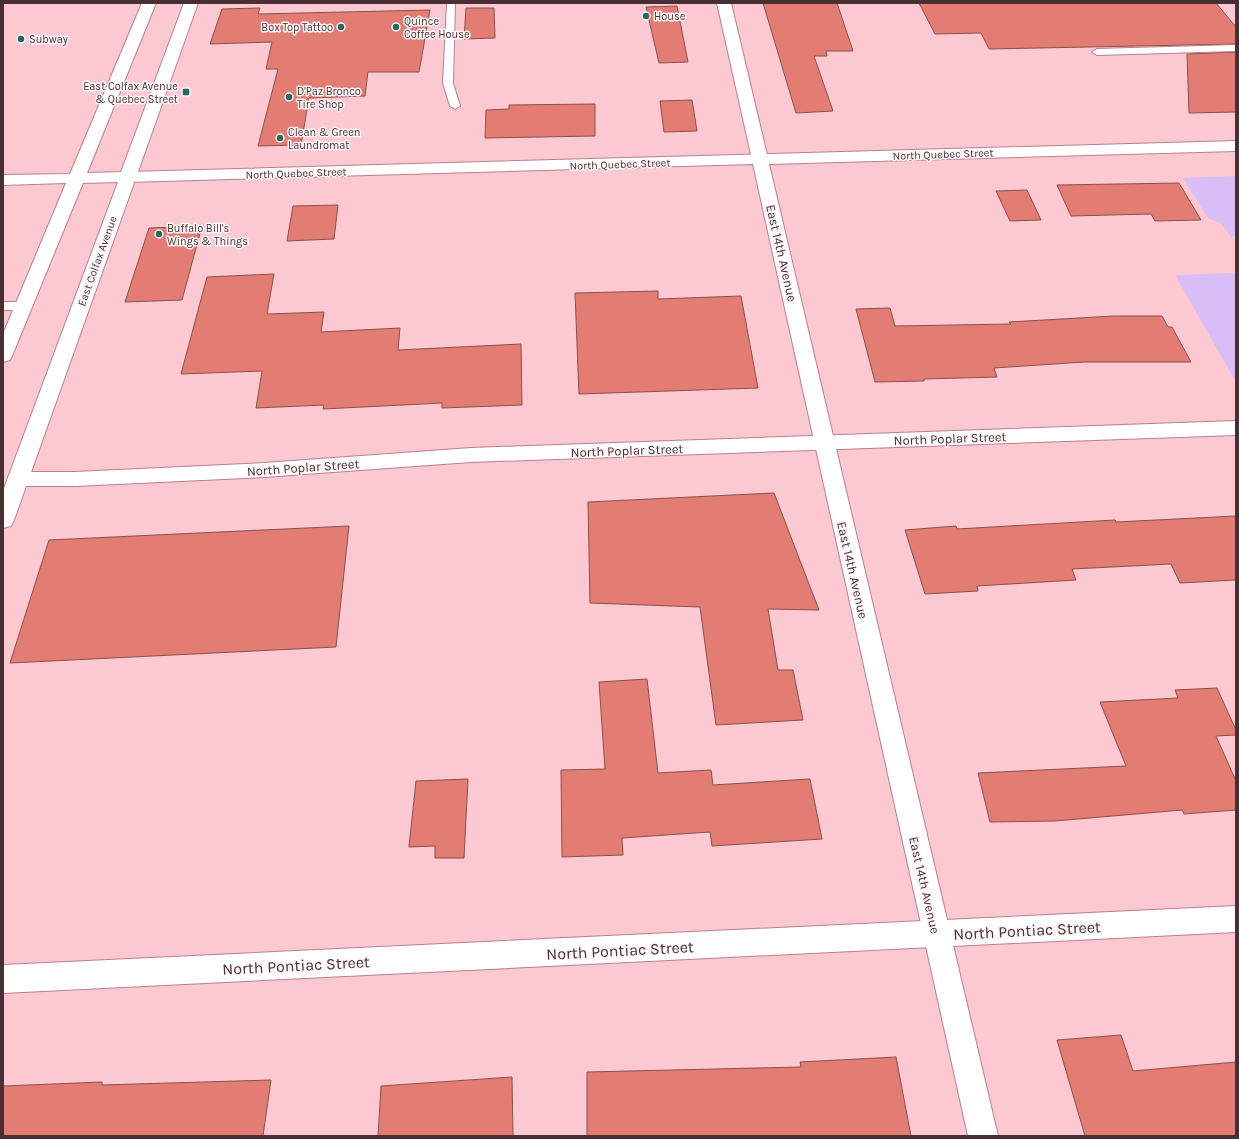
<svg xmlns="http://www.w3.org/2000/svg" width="1239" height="1139" font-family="Karla,sans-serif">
<rect width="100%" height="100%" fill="#fcc9d2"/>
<!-- green -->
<g fill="#d8bdf7">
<path d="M1236 176V236L1231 237 1222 224 1208 218 1183 178Z"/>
<path d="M1236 273V382L1175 275Z"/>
</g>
<!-- building -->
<g fill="#e37c73" stroke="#88514c">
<path d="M763 3H837L853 51H826L827 56H814L833 111 796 113Z"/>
<path d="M919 3H1216L1236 27V44L989 49 981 33 935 34Z"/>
<path d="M677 6 688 62 659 63 646 7Z"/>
<path d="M260 8 258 14 430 10 419 72H368L365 96 309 98 301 145 258 146 278 69H266L272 42 210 44 222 9Z"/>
<path d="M466 8H494L495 38 464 39Z"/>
<path d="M1236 52V112L1189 113 1187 54Z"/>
<path d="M692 100 697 131 664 132 660 101Z"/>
<path d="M595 104V136L485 138 486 110 509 109V105Z"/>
<path d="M1179 183 1201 220 1155 221 1151 214 1071 216 1057 185Z"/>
<path d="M1027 190 1041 220 1010 221 996 191Z"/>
<path d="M338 205 334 239 287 241 293 206Z"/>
<path d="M202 226 182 300 125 302 149 228Z"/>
<path d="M274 274 267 314 324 312 321 332 400 328 398 350 521 344 522 405 442 408V403L323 409 324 405 256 408 262 371 181 374 207 277Z"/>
<path d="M658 291V299L741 296 758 388 579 394 575 293Z"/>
<path d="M890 308 895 326 1011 324 1009 322 1114 316H1162L1168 327H1172L1191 362H1084L994 368 997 377 924 379V381L875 382 856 309Z"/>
<path d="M774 493 819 610 768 609 778 670H793L803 720 716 725 700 607 590 603 588 502Z"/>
<path d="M1236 516V580L1180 583 1171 564 1072 569 1076 580 977 586 978 591 925 594 905 530 956 526 957 529 1115 520 1116 522Z"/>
<path d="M349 526 336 647 10 663 49 540Z"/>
<path d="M647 679 658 773 711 770 713 785 810 779 822 839 712 846 710 832 622 838 623 855 562 857 561 770 605 769 599 682Z"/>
<path d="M1217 688 1236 730V735L1216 736 1236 781V810L1184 814 1182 810 1055 821 990 822 978 773 1126 766 1100 702 1178 698 1175 690Z"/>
<path d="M468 779 464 858H435V846L409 847 416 781Z"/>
<path d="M1121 1035 1133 1071 1236 1062V1136H1085L1057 1040Z"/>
<path d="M896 1057 911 1136H587V1072L801 1067 800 1062Z"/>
<path d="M512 1077 513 1136H378L381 1086Z"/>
<path d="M271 1080 263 1136H3V1086L102 1082V1085Z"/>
</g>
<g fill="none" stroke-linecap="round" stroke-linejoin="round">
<defs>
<g id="service">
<path d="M447 3H455L453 83 460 106 455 109 450 106 443 83Z"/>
<path d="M1236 45V51L1097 55 1092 52 1097 49Z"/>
<path d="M3 302H24L30 306 24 310H3Z"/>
</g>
<g id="minor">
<path d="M1236 421V435L471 462 264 477 75 486H18L11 484 8 479 11 474 18 472H75L264 463 471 448Z"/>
<path d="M1236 906V932L3 993V965Z"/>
</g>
<path id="tertiary" d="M717 3H731L768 159 766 162H754L752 159Z"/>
<path id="secondary" d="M1236 141V151L769 164 998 1136H968L753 164 128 182 122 180 120 177 122 174 128 172Z"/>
<path id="primary" d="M142 3H156L87 173 121 172 184 3H198L14 520 11 526 3 528V491L118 182 83 183 12 356 10 360 3 362V334L66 183 3 185V175L70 174Z"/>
</defs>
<!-- service casing -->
<use href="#service" stroke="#ba7f8b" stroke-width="2"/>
<!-- minor casing -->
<use href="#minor" stroke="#ba7f8b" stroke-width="2"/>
<!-- tertiary casing -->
<use href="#tertiary" stroke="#ba7f8b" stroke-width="2"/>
<!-- secondary casing -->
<use href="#secondary" stroke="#ba7f8b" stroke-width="2"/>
<!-- primary casing -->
<use href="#primary" stroke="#ba7f8b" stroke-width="2"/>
<!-- service -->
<use href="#service" fill="#fff" fill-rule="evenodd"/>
<!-- minor -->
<use href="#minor" fill="#fff" fill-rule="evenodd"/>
<!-- tertiary -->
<use href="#tertiary" fill="#fff" fill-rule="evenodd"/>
<!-- secondary -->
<use href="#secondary" fill="#fff" fill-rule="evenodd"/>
<!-- primary -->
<use href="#primary" fill="#fff" fill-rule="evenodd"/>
</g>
<!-- markers -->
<g fill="#206a63" stroke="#fef7f8" stroke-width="1.5">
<circle cx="646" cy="16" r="4"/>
<circle cx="341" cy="27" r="4"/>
<circle cx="396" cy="27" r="4"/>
<circle cx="21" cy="39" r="4"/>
<rect x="182" y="88" width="8" height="8" rx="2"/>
<circle cx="289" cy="97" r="4"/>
<circle cx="280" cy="138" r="4"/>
<circle cx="159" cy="234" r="4"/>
</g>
<g text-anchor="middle" stroke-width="3" stroke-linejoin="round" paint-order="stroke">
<!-- far-poi labels -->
<g font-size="11" fill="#482f34" stroke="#fef7f8" text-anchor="start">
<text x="654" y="20">House</text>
<text x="404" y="25">Quince<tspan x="404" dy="13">Coffee House</tspan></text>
<text x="333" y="31" text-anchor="end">Box Top Tattoo</text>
<text x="29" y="43">Subway</text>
<text x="178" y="90" text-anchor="end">East Colfax Avenue<tspan x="178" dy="13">&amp; Quebec Street</tspan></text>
<text x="297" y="95">D'Paz Bronco<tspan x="297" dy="13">Tire Shop</tspan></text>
<text x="288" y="136">Clean &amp; Green<tspan x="288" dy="13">Laundromat</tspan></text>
<text x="167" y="232">Buffalo Bill's<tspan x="167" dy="13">Wings &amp; Things</tspan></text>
</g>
<!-- far-street labels -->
<g font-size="11" fill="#482f34" stroke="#fef7f8">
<text transform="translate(943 154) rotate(-2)" y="4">North Quebec Street</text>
<text transform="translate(620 164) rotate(-2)" y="4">North Quebec Street</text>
<text transform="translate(296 173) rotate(-2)" y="4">North Quebec Street</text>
<text transform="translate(97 261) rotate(-70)" y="4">East Colfax Avenue</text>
</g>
<!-- street labels -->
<g font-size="13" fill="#482f34" stroke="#fef7f8">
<text transform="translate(782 253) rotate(77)" y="5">East 14th Avenue</text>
<text transform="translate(950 438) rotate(-2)" y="5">North Poplar Street</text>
<text transform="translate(627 450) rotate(-2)" y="5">North Poplar Street</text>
<text transform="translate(303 467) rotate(-4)" y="5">North Poplar Street</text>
<text transform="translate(853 570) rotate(77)" y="5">East 14th Avenue</text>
<text transform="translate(925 885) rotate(77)" y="5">East 14th Avenue</text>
</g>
<!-- near-street labels -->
<g font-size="16" fill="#482f34" stroke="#fef7f8">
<text transform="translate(1027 930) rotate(-3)" y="6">North Pontiac Street</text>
<text transform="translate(620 950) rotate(-3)" y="6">North Pontiac Street</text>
<text transform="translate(296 965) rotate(-3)" y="6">North Pontiac Street</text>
</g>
</g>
<!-- border -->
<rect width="1239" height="1139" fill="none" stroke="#482f34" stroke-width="8"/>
</svg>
